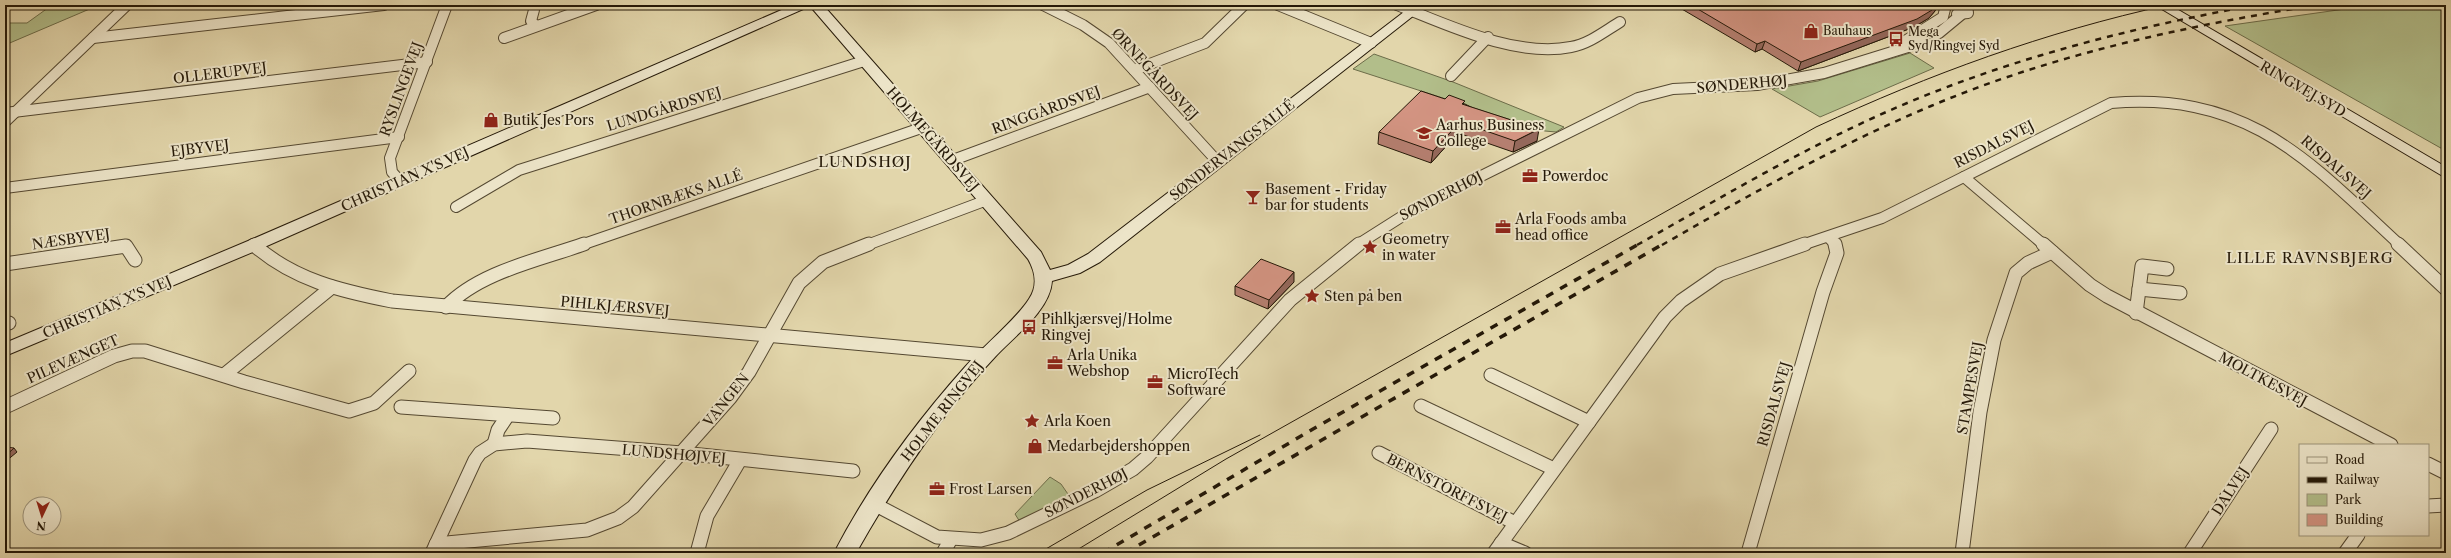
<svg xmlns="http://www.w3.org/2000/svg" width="2451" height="558" font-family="'Libre Caslon Text',serif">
<rect width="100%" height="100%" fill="#e2d6ab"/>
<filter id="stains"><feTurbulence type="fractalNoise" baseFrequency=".005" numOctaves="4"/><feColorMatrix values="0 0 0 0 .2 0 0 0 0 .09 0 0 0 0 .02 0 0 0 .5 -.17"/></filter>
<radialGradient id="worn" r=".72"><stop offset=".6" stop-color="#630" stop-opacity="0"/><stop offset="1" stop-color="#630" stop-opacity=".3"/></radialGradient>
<!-- green -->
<g fill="#b2be8a" stroke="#6c6c49">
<path d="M52 5H99L5 45V23H27Z"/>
<path d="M2373 5H2446V151L2225 26Z"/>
<path d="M1910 53 1934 68 1820 117 1772 89 1818 81Z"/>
<path d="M1374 54 1453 82 1564 127 1556 132 1545 131 1353 69Z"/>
<path d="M1050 477 1061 484 1070 497 1020 522 1015 514Z"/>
</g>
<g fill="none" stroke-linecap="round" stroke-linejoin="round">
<defs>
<g id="street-far1">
<path d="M1043 5 1083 25 1109 43 1217 161"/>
<path d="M1278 5 1371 43"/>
<path d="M1397 5C1448 25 1516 58 1571 47 1589 44 1605 31 1620 22"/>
<path d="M534 10 531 21 536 26"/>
<path d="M1957 14 1968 13 1967 5"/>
<path d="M93 38 384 5"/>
<path d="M504 38 596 5"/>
<path d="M1905 41 1943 17 1945 9"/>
<path d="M1134 70 1205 43 1244 5"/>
<path d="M1451 76 1488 37"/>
<path d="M5 113 427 62"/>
<path d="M5 122 127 5"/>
<path d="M953 160 1150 87"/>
<path d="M1964 177 2044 245"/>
<path d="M400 181 392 172 390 158 447 5"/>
<path d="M5 188 399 137"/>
<path d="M456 207 519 170 864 61"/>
<path d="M1828 237 1836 245"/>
<path d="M581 245 924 127"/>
<path d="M867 245 987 200"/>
<path d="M1357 245 1409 212 1638 98 1673 89 1757 85 1824 73 1908 47 1939 33 1962 14"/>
<path d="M1802 245 1882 218 2111 103C2249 92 2307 159 2400 245"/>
</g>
<g id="street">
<path d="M2043 244 2090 285 2107 296 2391 445"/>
<path d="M2398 244 2446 289"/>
<path d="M254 245C294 280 341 291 392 301L986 355"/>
<path d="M5 264 126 246 135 260"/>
<path d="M2139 289 2180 293"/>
<path d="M446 307C479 272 539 260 584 244"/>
<path d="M2136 313 2142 266 2167 269"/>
<path d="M5 323H9"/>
<path d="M224 375 332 287"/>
<path d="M1491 375 1589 422"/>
<path d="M1421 406 1554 469"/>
<path d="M5 407 114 356 132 351H145L244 382 349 411 374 403 409 371"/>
<path d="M401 407 553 418"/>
<path d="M494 444 498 430 508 415"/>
<path d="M1379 453 1515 523"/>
<path d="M2428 464 2446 473"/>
<path d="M874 504 937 537 981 540 1008 533 1095 491 1133 469 1147 457 1290 300 1359 244"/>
<path d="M2428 506 2446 505"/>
<path d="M1501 543 1525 553"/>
<path d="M436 544 587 530 618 518 633 507 730 398 749 372 799 283 823 262 869 244"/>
<path d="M432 553 475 460 480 453 494 444 527 441 682 453 853 471"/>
<path d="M697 553 707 516 740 460"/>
<path d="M943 553 951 539"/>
<path d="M1494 553 1665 317 1681 301 1720 274 1805 244"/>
<path d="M1748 553 1823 292 1837 253 1835 244"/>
<path d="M1962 553 1980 412 1994 340 2016 273 2028 263 2052 252"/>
<path d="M2190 553 2271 429"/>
<path d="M2345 553 2358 535"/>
</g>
<g id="secondary">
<path d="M793 5H823L1041 252 1050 270 1068 265 1088 254 1413 5H1427L1100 262 1080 273 1052 281C1050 311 1014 336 995 357 940 415 895 484 856 553H834C868 487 916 422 965 367 983 346 1016 320 1029 299 1038 286 1035 271 1028 259L810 6 260 249 5 356V343L248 241Z"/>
<path d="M2155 5H2170L2446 167V178Z"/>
</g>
</defs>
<!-- street-far1 casing -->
<use href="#street-far1" stroke="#544831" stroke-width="12"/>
<!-- street casing -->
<use href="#street" stroke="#544831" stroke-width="15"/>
<!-- secondary casing -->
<use href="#secondary" stroke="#251908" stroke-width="2"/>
<!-- street-far1 -->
<use href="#street-far1" stroke="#ece4c8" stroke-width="10"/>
<!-- street -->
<use href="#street" stroke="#ece4c8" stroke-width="13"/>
<!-- secondary -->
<use href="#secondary" fill="#ece4c8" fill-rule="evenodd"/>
<!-- tram -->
<g stroke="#251908" stroke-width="1">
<path d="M1039 553 1147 490 1260 435"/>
<path d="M1072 553 1226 459 1816 127C1930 74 2045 32 2168 5"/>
</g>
<!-- rail-far1 -->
<g stroke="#251908" stroke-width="2.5" stroke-dasharray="6 6" stroke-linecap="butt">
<path d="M1637 245C1715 201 1792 155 1873 118 1995 62 2124 29 2256 5"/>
<path d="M1662 245C1749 195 1838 145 1931 106 2054 54 2186 26 2317 5"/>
</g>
<!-- rail -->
<g stroke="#251908" stroke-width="3.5" stroke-dasharray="8 8" stroke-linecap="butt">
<path d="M1103 553 1313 429 1639 244"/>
<path d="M1125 553 1663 244"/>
</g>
</g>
<!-- wall -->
<g fill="#b57f70" stroke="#251908">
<path d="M1675 5H1832L1847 9 1857 5H1937L1935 11 1929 18 1914 27 1798 71 1762 49 1755 52Z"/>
<path d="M1445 99 1465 104 1537 141 1513 152 1458 133 1431 163 1378 144 1379 132Z"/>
<path d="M1294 282 1268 309 1235 295V286Z"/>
</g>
<!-- shaded-wall -->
<g fill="#94685b" stroke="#251908">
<path d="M1936 5H1937L1935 11 1929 18 1914 27 1798 71 1801 62Z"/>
<path d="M1765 41 1762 49 1755 52 1757 44Z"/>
<path d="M1460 122 1458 133 1431 163 1433 151Z"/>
<path d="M1539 129 1537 141 1513 152 1515 141Z"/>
<path d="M1294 272V282L1268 309 1269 300Z"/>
<path d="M14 448 17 452 5 462V456Z"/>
</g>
<!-- building -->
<g fill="#d39482" stroke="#251908">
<path d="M1691 5H1832L1847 9 1857 5H1936L1932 10 1917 19 1801 62 1765 41 1757 44Z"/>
<path d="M1421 91 1445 99 1449 95 1465 101 1462 104 1539 129 1515 141 1460 122 1433 151 1379 132Z"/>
<path d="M1261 259 1294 272 1269 300 1235 286Z"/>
<path d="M5 447 14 448 5 456Z"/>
</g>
<!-- icons -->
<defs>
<symbol id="shop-bare" viewBox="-9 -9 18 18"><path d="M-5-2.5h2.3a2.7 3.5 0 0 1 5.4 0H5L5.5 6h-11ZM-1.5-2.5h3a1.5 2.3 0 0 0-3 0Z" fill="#8f2418" stroke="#ece4c8" stroke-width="2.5" paint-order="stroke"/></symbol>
<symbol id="bus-bare" viewBox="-9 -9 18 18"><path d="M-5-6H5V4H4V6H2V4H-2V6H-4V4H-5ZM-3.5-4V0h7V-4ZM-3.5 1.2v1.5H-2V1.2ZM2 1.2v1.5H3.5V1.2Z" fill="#8f2418" stroke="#ece4c8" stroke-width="2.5" paint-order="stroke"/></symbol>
<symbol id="school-bare" viewBox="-9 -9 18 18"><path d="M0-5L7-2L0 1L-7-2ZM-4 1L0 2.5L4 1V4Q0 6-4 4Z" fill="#8f2418" stroke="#ece4c8" stroke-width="2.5" paint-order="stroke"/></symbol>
<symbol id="office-bare" viewBox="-9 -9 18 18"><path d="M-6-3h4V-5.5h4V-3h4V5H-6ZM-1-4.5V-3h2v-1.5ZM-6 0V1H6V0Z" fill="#8f2418" stroke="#ece4c8" stroke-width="2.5" paint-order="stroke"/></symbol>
<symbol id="bar-bare" viewBox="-9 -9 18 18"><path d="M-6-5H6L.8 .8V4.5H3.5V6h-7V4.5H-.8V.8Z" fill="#8f2418" stroke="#ece4c8" stroke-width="2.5" paint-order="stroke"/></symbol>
<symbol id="sight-bare" viewBox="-9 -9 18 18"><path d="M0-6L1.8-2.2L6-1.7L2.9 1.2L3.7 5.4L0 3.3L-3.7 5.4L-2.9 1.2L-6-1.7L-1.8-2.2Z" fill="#8f2418" stroke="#ece4c8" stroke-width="2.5" paint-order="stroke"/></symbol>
</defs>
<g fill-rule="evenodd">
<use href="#shop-bare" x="1800" y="20" width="22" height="22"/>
<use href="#bus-bare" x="1885" y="28" width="22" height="22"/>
<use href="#shop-bare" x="480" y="109" width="22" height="22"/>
<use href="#school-bare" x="1413" y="122" width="22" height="22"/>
<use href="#office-bare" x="1519" y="165" width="22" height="22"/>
<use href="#bar-bare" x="1242" y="186" width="22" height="22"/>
<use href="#office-bare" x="1492" y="216" width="22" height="22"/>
<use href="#sight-bare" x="1359" y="236" width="22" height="22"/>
<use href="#sight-bare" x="1301" y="285" width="22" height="22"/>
<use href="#bus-bare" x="1018" y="316" width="22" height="22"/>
<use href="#office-bare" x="1044" y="352" width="22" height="22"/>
<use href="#office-bare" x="1144" y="371" width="22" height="22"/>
<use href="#sight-bare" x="1021" y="410" width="22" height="22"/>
<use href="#shop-bare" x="1024" y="435" width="22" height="22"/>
<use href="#office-bare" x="926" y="478" width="22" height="22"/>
</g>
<g text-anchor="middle" stroke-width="4" stroke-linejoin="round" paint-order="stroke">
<!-- far-poi labels -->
<g font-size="12" fill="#251908" stroke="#ece4c8" text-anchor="start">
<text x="1823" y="35">Bauhaus</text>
<text x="1908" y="36">Mega<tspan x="1908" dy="14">Syd/Ringvej Syd</tspan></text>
</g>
<!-- street labels -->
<g font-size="14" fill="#251908" stroke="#ece4c8">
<text transform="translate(220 73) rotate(-7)" y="5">OLLERUPVEJ</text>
<text transform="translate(1155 74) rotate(47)" y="5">ØRNEGÅRDSVEJ</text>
<text transform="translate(1742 84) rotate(-5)" y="5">SØNDERHØJ</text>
<text transform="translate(401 89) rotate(-70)" y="5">RYSLINGEVEJ</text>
<text transform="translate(2303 89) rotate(30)" y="5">RINGVEJ SYD</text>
<text transform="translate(664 109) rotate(-17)" y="5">LUNDGÅRDSVEJ</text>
<text transform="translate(1046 110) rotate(-20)" y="5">RINGGÅRDSVEJ</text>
<text transform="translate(933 139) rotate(49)" y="5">HOLMEGÅRDSVEJ</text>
<text transform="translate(1994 144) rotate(-27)" y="5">RISDALSVEJ</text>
<text transform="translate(200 148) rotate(-7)" y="5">EJBYVEJ</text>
<text transform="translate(1232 150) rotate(-38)" y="5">SØNDERVANGS ALLÉ</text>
<text transform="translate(2336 167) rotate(41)" y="5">RISDALSVEJ</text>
<text transform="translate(405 179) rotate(-24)" y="5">CHRISTIAN X'S VEJ</text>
<text transform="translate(1441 196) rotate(-27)" y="5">SØNDERHØJ</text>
<text transform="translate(676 197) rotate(-19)" y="5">THORNBÆKS ALLÉ</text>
<text transform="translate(71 239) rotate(-8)" y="5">NÆSBYVEJ</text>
<text transform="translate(615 306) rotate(5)" y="5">PIHLKJÆRSVEJ</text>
<text transform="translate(107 307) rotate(-23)" y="5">CHRISTIAN X'S VEJ</text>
<text transform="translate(73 359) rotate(-24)" y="5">PILEVÆNGET</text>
<text transform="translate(2263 379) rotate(28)" y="5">MOLTKESVEJ</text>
<text transform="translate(1970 388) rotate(-80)" y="5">STAMPESVEJ</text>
<text transform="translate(726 400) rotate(-51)" y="5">VANGEN</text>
<text transform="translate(1774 404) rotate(-74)" y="5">RISDALSVEJ</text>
<text transform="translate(942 411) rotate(-52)" y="5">HOLME RINGVEJ</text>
<text transform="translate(674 454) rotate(5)" y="5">LUNDSHØJVEJ</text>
<text transform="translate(1447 488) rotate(27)" y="5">BERNSTORFFSVEJ</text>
<text transform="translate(2230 491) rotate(-57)" y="5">DALVEJ</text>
<text transform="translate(1086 493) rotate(-27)" y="5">SØNDERHØJ</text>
</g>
<!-- poi labels -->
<g font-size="14" fill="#251908" stroke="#ece4c8" text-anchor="start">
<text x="503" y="125">Butik Jes Pors</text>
<text x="1436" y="130">Aarhus Business<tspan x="1436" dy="16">College</tspan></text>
<text x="1542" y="181">Powerdoc</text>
<text x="1265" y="194">Basement - Friday<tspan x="1265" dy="16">bar for students</tspan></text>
<text x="1515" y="224">Arla Foods amba<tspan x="1515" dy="16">head office</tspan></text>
<text x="1382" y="244">Geometry<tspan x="1382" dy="16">in water</tspan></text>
<text x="1324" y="301">Sten på ben</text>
<text x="1041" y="324">Pihlkjærsvej/Holme<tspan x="1041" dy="16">Ringvej</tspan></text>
<text x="1067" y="360">Arla Unika<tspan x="1067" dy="16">Webshop</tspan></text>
<text x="1167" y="379">MicroTech<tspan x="1167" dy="16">Software</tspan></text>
<text x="1044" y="426">Arla Koen</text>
<text x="1047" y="451">Medarbejdershoppen</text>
<text x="949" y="494">Frost Larsen</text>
</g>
<!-- neighbourhood labels -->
<g font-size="15" letter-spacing="1" fill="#251908" stroke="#ece4c8">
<text x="865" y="167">LUNDSHØJ</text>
<text x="2310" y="263">LILLE RAVNSBJERG</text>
</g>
</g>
<!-- margin -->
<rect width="2451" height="558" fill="none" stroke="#e2d6ab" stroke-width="20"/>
<rect x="6" y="6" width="2439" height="546" fill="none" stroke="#251908" stroke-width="2"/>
<rect x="10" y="10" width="2431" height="538" fill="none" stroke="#251908"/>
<!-- legend -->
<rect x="2299" y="444" width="130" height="92" fill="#ece4c8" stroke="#9c937b"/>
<rect x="2307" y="457" width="20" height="6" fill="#ece4c8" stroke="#9c937b"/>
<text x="2335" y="464" font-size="12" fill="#251908">Road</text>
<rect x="2307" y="477" width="20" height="6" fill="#251908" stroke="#9c937b"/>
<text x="2335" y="484" font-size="12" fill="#251908">Railway</text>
<rect x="2307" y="494" width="20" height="12" fill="#b2be8a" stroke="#9c937b"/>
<text x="2335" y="504" font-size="12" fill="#251908">Park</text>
<rect x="2307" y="514" width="20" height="12" fill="#d39482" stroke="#9c937b"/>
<text x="2335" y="524" font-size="12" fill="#251908">Building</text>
<!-- north arrow -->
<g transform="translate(42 516) rotate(184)"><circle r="19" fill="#ece4c8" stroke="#9c937b"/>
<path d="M0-3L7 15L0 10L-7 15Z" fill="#8f2418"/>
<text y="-6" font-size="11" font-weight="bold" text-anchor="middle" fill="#251908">N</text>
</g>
<rect width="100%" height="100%" filter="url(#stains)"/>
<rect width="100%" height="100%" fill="url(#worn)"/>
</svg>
